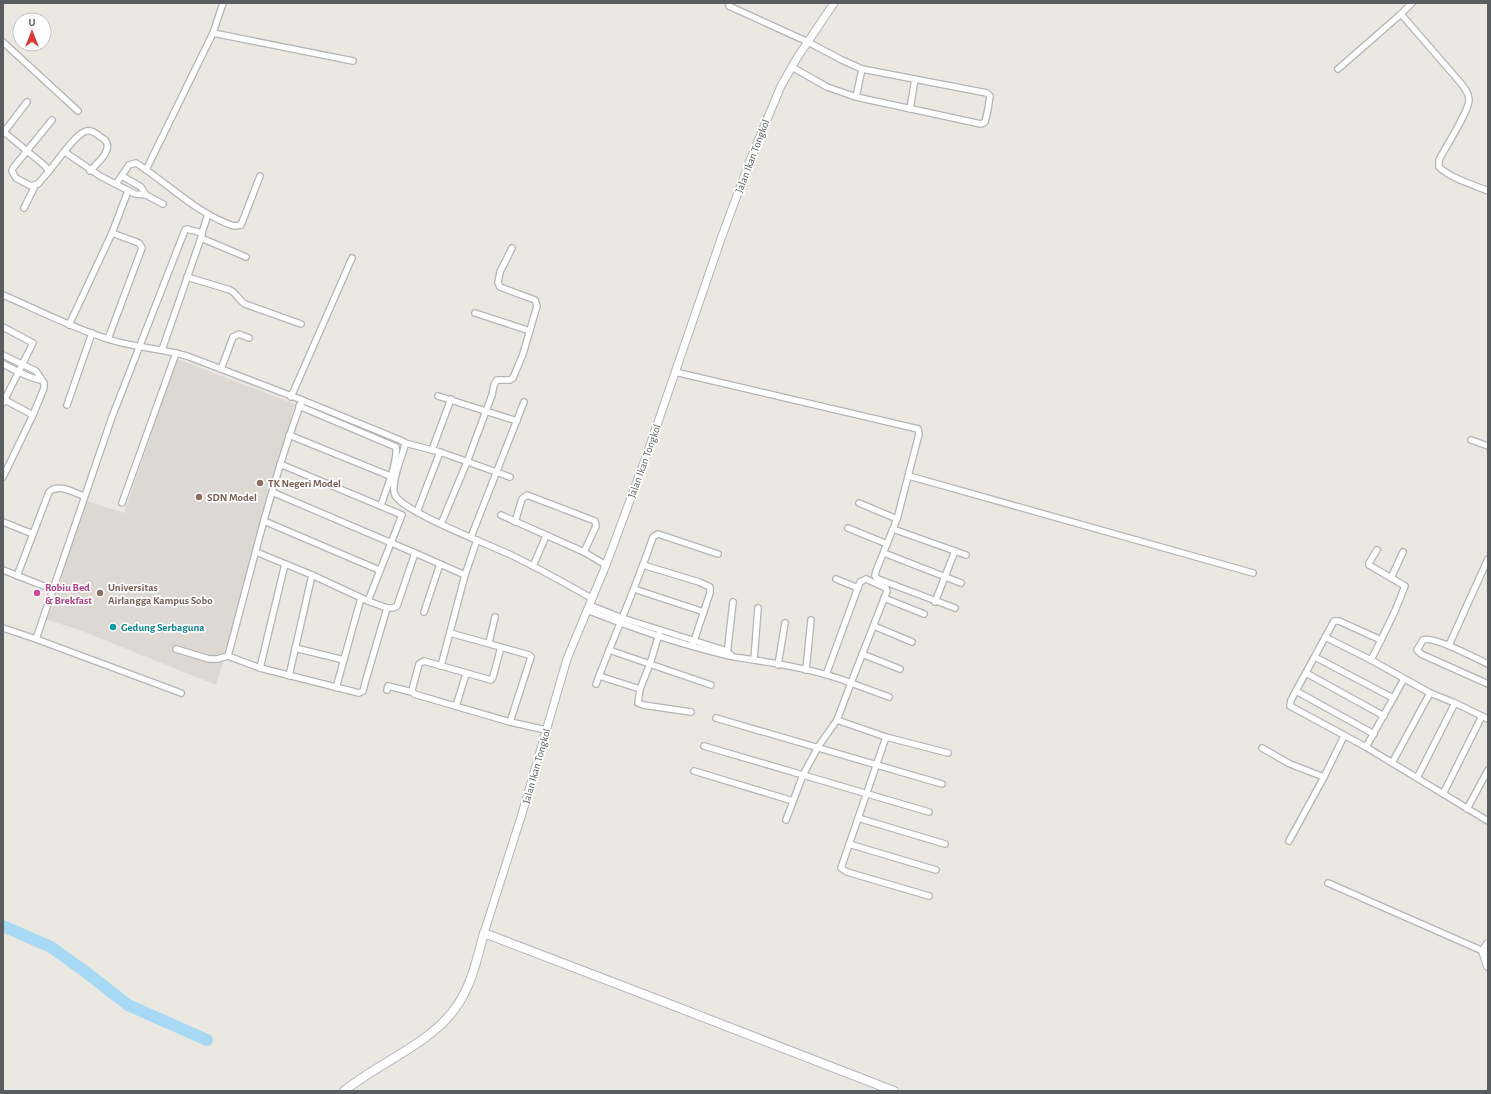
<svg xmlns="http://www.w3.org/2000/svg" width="1491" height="1094" font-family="'Alegreya Sans',sans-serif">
<rect width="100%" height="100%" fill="#ebe8e1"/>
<!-- education -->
<path fill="#ddd9d2" d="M177 359 295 404 272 481 226 654 216 685 77 629 47 620 62 577 66 557 87 501 124 513Z"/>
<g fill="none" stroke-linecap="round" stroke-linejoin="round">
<!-- river -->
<path stroke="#a7d9f5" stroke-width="12" d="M3 926 51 947 87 973 128 1005 207 1040"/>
<defs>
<g id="minor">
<path d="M1412 3 1401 14 1459 81C1463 86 1469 92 1469 100 1469 111 1445 148 1439 160V167C1452 179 1472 184 1488 191"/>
<path d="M729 6 808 42 842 60 862 69 987 93 990 96 988 109 985 122 981 124 856 97 827 87 792 67"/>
<path d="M213 33 353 61"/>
<path d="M3 42 78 111"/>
<path d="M1338 69 1401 14"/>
<path d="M856 97 862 69"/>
<path d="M910 109 915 79"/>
<path d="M4 132 27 102"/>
<path d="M3 133 4 132 44 165 49 171C57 162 74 136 84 132 89 129 94 132 98 135 100 137 103 138 105 140 114 150 96 164 90 171"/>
<path d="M65 152 100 176 135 194 146 195 163 204"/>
<path d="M146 170 213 33 223 3"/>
<path d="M49 171 38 184 31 186 16 178 12 171 13 168 52 120"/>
<path d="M122 176 141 187 146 195"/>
<path d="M116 184 129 165 136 163C169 184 197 214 234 226L241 225 260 176"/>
<path d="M24 208 35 186"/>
<path d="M202 233 208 214"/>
<path d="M187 277 230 290C237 293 238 300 245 304L301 324"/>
<path d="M3 295C38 310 72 328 108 339 134 348 161 348 187 356L302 400 400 440 404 442 405 445C402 457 390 484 395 495 403 512 490 545 511 555 538 568 565 583 591 598"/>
<path d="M475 313 530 331"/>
<path d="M69 325 112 233 128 191"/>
<path d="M3 327 33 343 3 403"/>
<path d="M108 339 142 248 139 243 112 233"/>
<path d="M162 350 201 238"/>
<path d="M3 355 36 371 44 383V388L33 415 3 477"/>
<path d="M3 364C16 370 27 378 41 380"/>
<path d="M221 369 233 337 239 334 249 338"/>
<path d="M675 372 918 429 919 434 897 519 876 571 875 576 878 579 955 608"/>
<path d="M438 396 517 421"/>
<path d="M291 397 352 258"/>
<path d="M3 399 33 415"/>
<path d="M67 405 92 333"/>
<path d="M299 406 396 447C398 462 386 490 381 505"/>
<path d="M289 435 390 476"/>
<path d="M1471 440 1488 446"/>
<path d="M405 443 440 452 510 477"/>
<path d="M432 450 451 399"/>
<path d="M280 464 402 515 368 601"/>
<path d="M909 476 1253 573"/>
<path d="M272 492 415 553 465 575"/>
<path d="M122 503 176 353"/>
<path d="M859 503 897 519"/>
<path d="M417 512 440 452"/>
<path d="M501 515 584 552 606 565"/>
<path d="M264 521 379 570"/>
<path d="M3 522 33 534 49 492C59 483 74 493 84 496"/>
<path d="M515 522 522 499 527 495 595 521 596 526 584 552"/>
<path d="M441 524 467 462 492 395 494 385 497 380H510L513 378 523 354 537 306 535 300 500 287 498 283 500 272 512 248"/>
<path d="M848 528 887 544"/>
<path d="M893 529 966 555"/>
<path d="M471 537 524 402"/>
<path d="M1377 550 1369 563V565L1405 586 1395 611 1381 640"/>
<path d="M256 552 312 575 368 601 387 608H393L397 606 415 553"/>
<path d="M884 553 961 583"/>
<path d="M643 565 699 582 710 587V593L693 644"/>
<path d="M533 566 546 536"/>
<path d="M3 570 54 590"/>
<path d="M17 576 33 534"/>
<path d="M1391 578 1403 552"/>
<path d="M836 579 858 588"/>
<path d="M634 589 704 612"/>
<path d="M884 598 924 614"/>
<path d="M935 602 955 551"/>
<path d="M589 605 622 618 724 650 731 655"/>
<path d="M587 610C632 628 679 644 726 655 735 658 744 658 754 660 785 665 821 671 851 683L887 591 886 588 866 579 860 582 826 675"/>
<path d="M424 612 440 564"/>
<path d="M874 626 912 642"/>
<path d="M3 628 36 639 181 693"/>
<path d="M450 633 529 655 531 657 510 722 414 694 412 690 419 664 424 661 491 680 493 677 501 647"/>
<path d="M659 634 650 664 640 689 638 703 643 705 691 712"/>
<path d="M1325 637 1371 660 1430 693 1455 703 1488 719"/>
<path d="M36 639 112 417 185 230 187 229 202 233 201 238 246 257"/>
<path d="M489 643 495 617"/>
<path d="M1449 645 1488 559"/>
<path d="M295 648 344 660"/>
<path d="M176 649 209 659H217L228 656 260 668 359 693 363 691 365 683 387 608"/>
<path d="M609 650 711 685"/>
<path d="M862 654 900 669"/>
<path d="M727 655 733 602"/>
<path d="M228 656C251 571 271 484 302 400"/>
<path d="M1315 657 1393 698"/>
<path d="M754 660 758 608"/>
<path d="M1371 660 1381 640 1339 621H1334L1291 700 1290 706 1366 747 1488 821"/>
<path d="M1488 664C1477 659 1433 635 1423 640L1417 650 1421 654 1488 684"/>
<path d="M778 665 785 623"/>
<path d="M441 666 465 575 477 540"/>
<path d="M260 668 285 564"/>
<path d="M806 670 811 620"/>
<path d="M1306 673 1384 716"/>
<path d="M289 676 312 575"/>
<path d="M599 676 640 689"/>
<path d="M596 684C615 634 636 587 653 537L658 534 718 554"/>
<path d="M336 688 361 598"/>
<path d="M387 690 388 686 412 692"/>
<path d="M1296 691 1374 734"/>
<path d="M889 697 851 683 837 720 886 737 948 753"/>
<path d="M456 706 466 674"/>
<path d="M716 718 942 784"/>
<path d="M837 720 818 747 803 775 929 812"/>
<path d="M510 722 546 730"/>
<path d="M886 737 841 868 847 872 929 896"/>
<path d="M704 746 803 775 786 820"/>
<path d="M1366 747 1404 679"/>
<path d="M1262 748 1290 764 1324 777"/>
<path d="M1392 763 1430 693"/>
<path d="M694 771 793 801"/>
<path d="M1417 778 1455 703"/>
<path d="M1443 794 1482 716"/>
<path d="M1467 809 1488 770"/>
<path d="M858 818 945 844"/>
<path d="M1289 841 1324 777 1344 736"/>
<path d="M849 844 936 870"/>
<path d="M1328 883 1483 951"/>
</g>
<path id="tertiary" d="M484 933 521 817 567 659 606 565 646 457 722 236 749 163 781 86 797 58 834 3"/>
<g id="secondary">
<path d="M1488 944 1483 951 1488 966"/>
<path d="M344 1091C378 1063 432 1043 456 1007 472 985 477 958 484 933 621 985 757 1038 894 1091"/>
</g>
</defs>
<!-- minor casing -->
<use href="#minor" stroke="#b2b4b7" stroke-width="8"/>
<!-- tertiary casing -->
<use href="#tertiary" stroke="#b2b4b7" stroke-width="9"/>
<!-- secondary casing -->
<use href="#secondary" stroke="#b3b6ba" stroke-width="10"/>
<!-- minor -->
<use href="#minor" stroke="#fff" stroke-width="5.5"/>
<!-- tertiary -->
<use href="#tertiary" stroke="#fff" stroke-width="7"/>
<!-- secondary -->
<use href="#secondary" stroke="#fff" stroke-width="8"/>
</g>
<!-- markers -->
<g fill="#8d6e63" stroke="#fff" stroke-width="1.5">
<circle cx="260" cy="483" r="4"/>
<circle cx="199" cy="497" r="4"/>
<circle cx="100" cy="593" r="4"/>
</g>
<circle fill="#d1479c" stroke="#fff" stroke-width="1.5" cx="37" cy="593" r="4"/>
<circle fill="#0f9aa8" stroke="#fff" stroke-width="1.5" cx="113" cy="627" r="4"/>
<g text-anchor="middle" stroke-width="3.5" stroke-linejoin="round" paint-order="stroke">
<!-- street labels -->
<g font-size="11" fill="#5a5d60" stroke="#fff">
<text transform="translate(752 156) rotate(-69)" y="4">Jalan Ikan Tongkol</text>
<text transform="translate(644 461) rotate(-70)" y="4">Jalan Ikan Tongkol</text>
<text transform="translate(536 766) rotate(-74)" y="4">Jalan Ikan Tongkol</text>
</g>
<!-- education labels -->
<g font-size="11" font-weight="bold" fill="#785e54" stroke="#fff" text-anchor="start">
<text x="268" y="487">TK Negeri Model</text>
<text x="207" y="501">SDN Model</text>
<text x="108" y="591">Universitas<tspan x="108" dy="13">Airlangga Kampus Sobo</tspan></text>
</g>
<!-- hotel labels -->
<g font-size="11" font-weight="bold" fill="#b23c85" stroke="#fff" text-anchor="start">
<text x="45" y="591">Robiu Bed<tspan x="45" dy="13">&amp; Brekfast</tspan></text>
</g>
<!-- culture labels -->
<g font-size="11" font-weight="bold" fill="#0d838f" stroke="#fff" text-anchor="start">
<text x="121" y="631">Gedung Serbaguna</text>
</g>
</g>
<!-- border -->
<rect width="1491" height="1094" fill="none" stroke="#5a5d60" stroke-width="8"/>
<!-- north arrow -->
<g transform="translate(32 32)"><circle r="19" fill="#ffffff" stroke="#bdbebf"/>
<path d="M0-3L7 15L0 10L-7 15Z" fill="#d53c3d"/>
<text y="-6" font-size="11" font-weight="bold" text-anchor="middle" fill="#5a5d60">U</text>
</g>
</svg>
